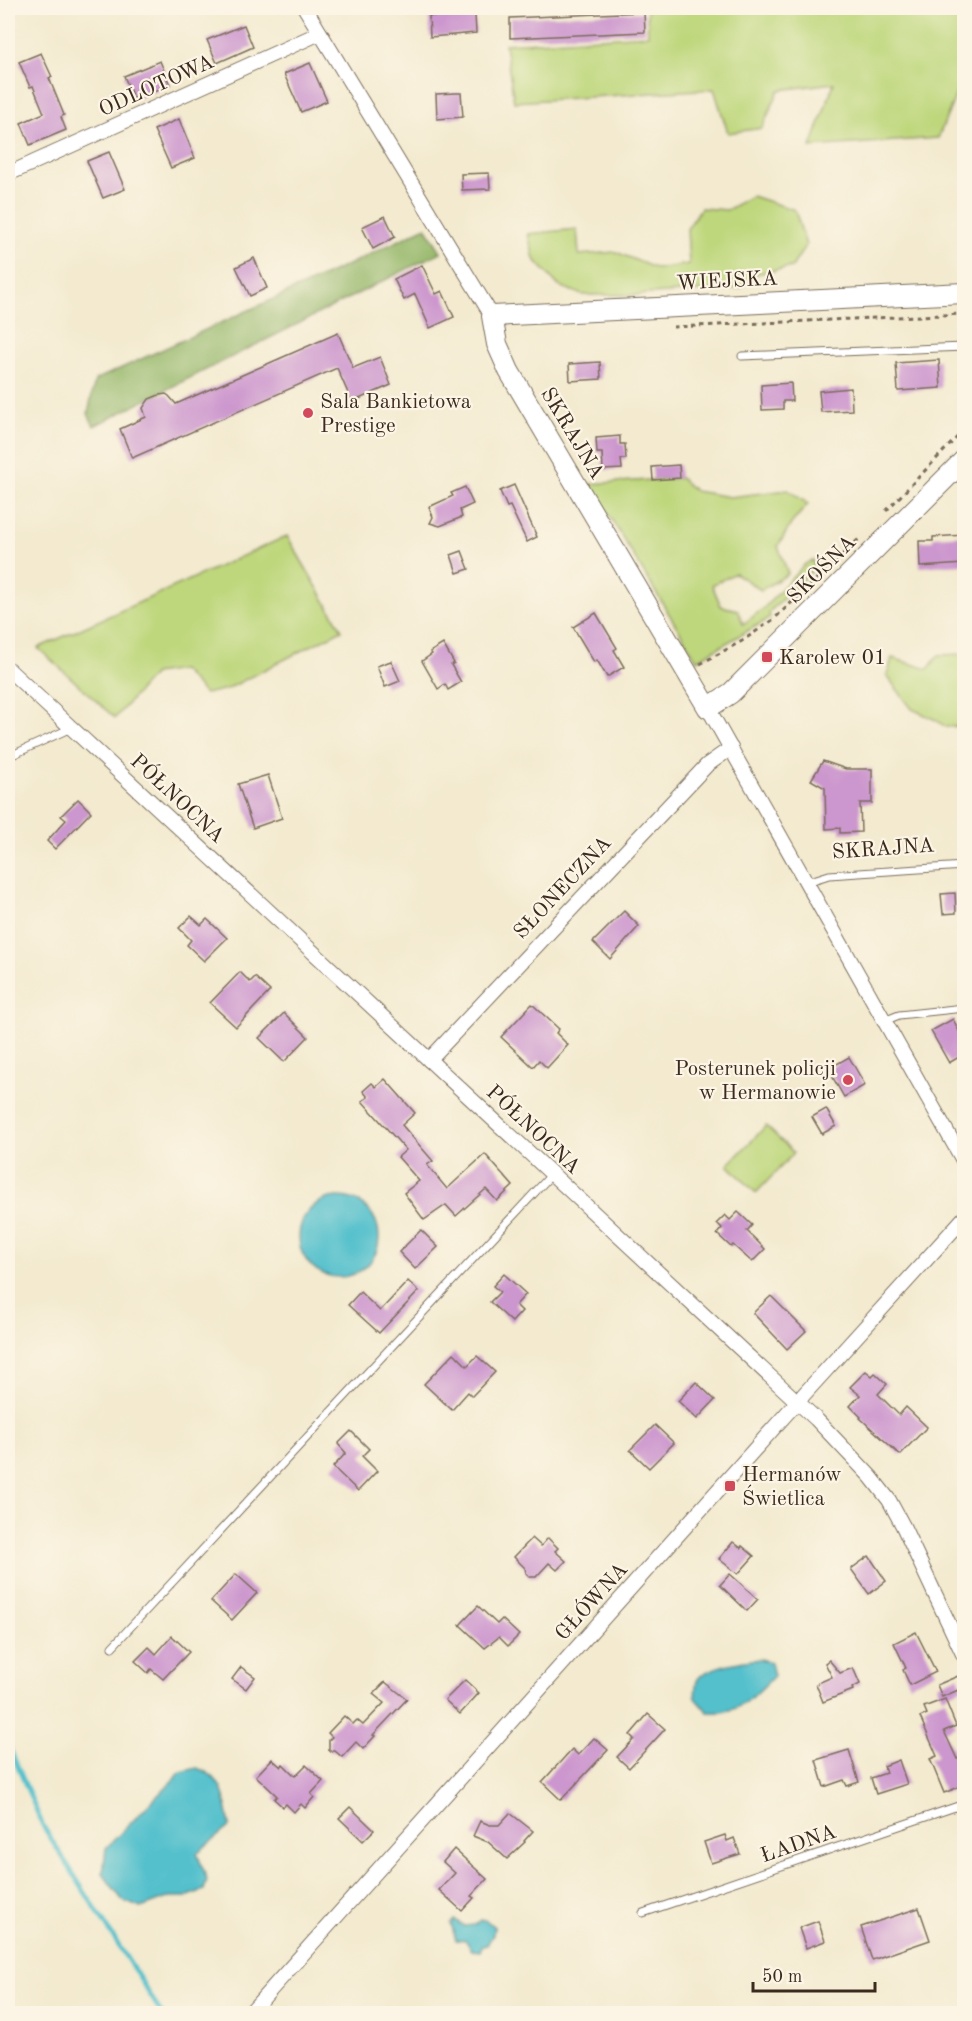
<svg xmlns="http://www.w3.org/2000/svg" width="972" height="2021" font-family="'Old Standard TT',serif">
<rect width="100%" height="100%" fill="#fcf5e5"/>
<filter id="ink" filterUnits="userSpaceOnUse"><feTurbulence type="fractalNoise" baseFrequency=".0167" numOctaves="2"/><feDisplacementMap in="SourceGraphic" scale="12" xChannelSelector="R" yChannelSelector="G"/><feConvolveMatrix kernelMatrix="1 2 1 2 8 2 1 2 1" color-interpolation-filters="sRGB"/></filter>
<filter id="wash" filterUnits="userSpaceOnUse"><feTurbulence type="fractalNoise" baseFrequency=".008" numOctaves="4" result="noise"/><feDisplacementMap in="SourceGraphic" scale="24" xChannelSelector="R" yChannelSelector="G"/><feGaussianBlur stdDeviation="1.35" result="paint"/><feColorMatrix in="noise" values="0 0 0 0 0 0 0 0 0 0 0 0 0 0 0 0 0 1.4 0 .05"/><feComposite in="paint" operator="in"/></filter>
<g filter="url(#wash)">
<rect width="100%" height="100%" fill="#f3eacf"/>
<!-- green -->
<g fill="#bed77b" stroke="#7c804c" stroke-width="1.5">
<path d="M647 8H964V66L960 67 959 87 938 138 811 147 834 83 779 90 762 128 728 133 714 89 514 102 505 44 648 35Z"/>
<path d="M752 196 795 210 806 245 792 267 756 274 741 288 636 295H583L559 286 534 259 528 234 577 229 579 255 616 252 657 269 689 264 687 229 701 208 727 210Z"/>
<path d="M680 478 695 491 730 497 788 490 808 504 791 524 778 546 788 574 761 590 735 573 712 585 721 606 738 610 743 624 764 608 805 564 813 560 814 569 769 612 770 618 697 660 590 484Z"/>
<path d="M287 536 342 630 227 689 205 694 182 670 154 674 115 718 38 648Z"/>
<path d="M964 654V726L946 727 936 720 912 709 887 676 892 658 928 669 939 655Z"/>
<path d="M766 1126 794 1153 756 1193 728 1165Z"/>
</g>
<!-- forest -->
<path fill="#96b86b" stroke="#687144" stroke-width="1.5" d="M426 227 441 252 94 426 88 414 95 380 346 266Z"/>
<!-- water -->
<g fill="#53c0cc" stroke="#477575" stroke-width="1.5">
<circle cx="339" cy="1237" r="40"/>
<path d="M761 1659 771 1663 774 1676C754 1696 739 1715 708 1712L695 1697C696 1691 695 1683 698 1679 707 1666 746 1660 761 1659Z"/>
<path d="M197 1768C225 1777 225 1801 230 1826L197 1853 207 1880 204 1890 186 1897H170L141 1908 123 1901 103 1874 106 1848 181 1772Z"/>
<path d="M454 1920 465 1926 474 1925 480 1920H486L494 1927 493 1934 487 1945 482 1946 480 1951 472 1950 466 1941 456 1940 451 1924Z"/>
</g>
<g fill="none" stroke-linecap="round" stroke-linejoin="round">
<!-- stream -->
<path stroke="#53c0cc" stroke-width="4.5" d="M8 1744 43 1826 162 2014"/>
</g>
<g id="blocks">
<!-- building -->
<g fill="#cc96ce">
<path d="M644 12 645 32 510 38V18Z"/>
<path d="M464 14 475 15 476 33 430 37 429 16Z"/>
<path d="M244 25 253 47 217 63 207 40Z"/>
<path d="M41 53 52 77 49 78 64 115 61 117 66 130 30 145 21 123 44 113 33 86 30 87 19 62Z"/>
<path d="M160 61 170 85 134 100 124 76Z"/>
<path d="M310 63 327 101 301 112 284 74Z"/>
<path d="M455 93H461L463 117 437 119 436 94Z"/>
<path d="M179 119 195 158 171 168 154 130Z"/>
<path d="M109 152 125 189 103 198 87 161Z"/>
<path d="M489 173 490 189 462 190 461 174Z"/>
<path d="M385 216 395 237 373 249 362 227Z"/>
<path d="M254 258 267 288 250 296 236 267Z"/>
<path d="M422 265 436 294 442 291 454 317 430 328 415 294 404 300 394 279Z"/>
<path d="M338 333 353 368 380 357 391 385 352 402 337 368 132 458 120 429 146 417 143 408 149 399 159 395 166 394 169 396 176 404Z"/>
<path d="M939 360 941 388 898 391 896 363Z"/>
<path d="M600 362 601 379 570 381 569 364Z"/>
<path d="M791 383 792 401H783V409L762 410 761 385Z"/>
<path d="M851 388 852 410 821 412 819 391Z"/>
<path d="M620 436V444H625L626 459H621L622 469 603 470 602 453H597L596 438Z"/>
<path d="M679 465 680 478 653 480 652 467Z"/>
<path d="M514 485 537 537 527 542 510 506 507 507 500 491Z"/>
<path d="M465 487 473 504 460 510 462 517 440 526 430 523 433 517 429 507 453 496 451 493Z"/>
<path d="M964 535V564L920 567 919 541H933V537Z"/>
<path d="M462 551 469 569 457 573 451 555Z"/>
<path d="M596 613 617 648 614 650 624 667 607 677 597 660 594 662 573 627Z"/>
<path d="M443 644 454 663 451 665 461 682 448 690 445 684 438 689 422 661 432 654 430 652Z"/>
<path d="M391 661 400 681 385 687 377 666Z"/>
<path d="M823 761 846 769H872V803H860L861 832 840 833V828L826 829 825 788 811 780Z"/>
<path d="M268 775 282 818 253 828 238 784Z"/>
<path d="M78 799 91 812 55 849 47 841 66 820 61 816Z"/>
<path d="M955 893 956 913 943 914 941 894Z"/>
<path d="M624 911 639 926 610 959 593 942Z"/>
<path d="M191 916 201 925 207 919 227 938 204 961 187 945 191 940 179 928Z"/>
<path d="M240 972 250 982 255 977 270 991 236 1027 210 1003Z"/>
<path d="M532 1004 559 1029 556 1033 568 1045 547 1068 539 1060 533 1067 501 1037Z"/>
<path d="M284 1013 308 1037 284 1062 259 1038Z"/>
<path d="M953 1019 960 1033 964 1030V1054L949 1063 931 1031Z"/>
<path d="M849 1057 865 1085 844 1097 828 1069Z"/>
<path d="M385 1079 415 1113 402 1125 433 1161 427 1165 447 1189 485 1154 513 1186 497 1201 486 1189 456 1216 446 1205 424 1220 404 1193 419 1181 398 1157 406 1150 362 1101 368 1097 363 1091 372 1083 376 1087Z"/>
<path d="M826 1109 836 1126 822 1134 812 1117Z"/>
<path d="M738 1212 752 1225 747 1231 765 1249 752 1262 733 1245 731 1247 717 1234 722 1228 717 1223 725 1215 730 1220Z"/>
<path d="M421 1230 438 1247 415 1269 399 1252Z"/>
<path d="M504 1274 526 1294 516 1305 522 1311 512 1322 490 1302 500 1292 493 1286Z"/>
<path d="M408 1281 419 1291 379 1333 348 1305 360 1292 380 1311Z"/>
<path d="M771 1296 806 1331 787 1349 753 1313Z"/>
<path d="M454 1353 467 1366 477 1356 495 1372 472 1396 468 1392 452 1410 424 1384Z"/>
<path d="M866 1371 872 1376 875 1373 887 1384 878 1394 899 1415 906 1407 927 1427 900 1455 860 1418 861 1417 850 1406 860 1395 850 1387Z"/>
<path d="M696 1382 715 1400 697 1419 678 1401Z"/>
<path d="M655 1425 674 1443 649 1468 630 1450Z"/>
<path d="M351 1431 369 1449 362 1456 377 1471 358 1491 333 1467 346 1453 338 1444Z"/>
<path d="M532 1538 541 1546 548 1538 558 1548 555 1551 566 1561 557 1570 549 1563 536 1577H530L526 1573 525 1568 514 1557Z"/>
<path d="M733 1542 741 1548 742 1546 754 1556 738 1574 719 1559Z"/>
<path d="M869 1556 886 1581 869 1594 851 1569Z"/>
<path d="M236 1574 257 1593 232 1620 211 1601Z"/>
<path d="M730 1574 758 1599 747 1611 720 1585Z"/>
<path d="M478 1606 497 1624 502 1619 519 1635 508 1646 499 1637 485 1648 460 1625Z"/>
<path d="M916 1632 936 1672 910 1685 903 1670 906 1668 894 1643Z"/>
<path d="M172 1636 189 1652 163 1679 151 1669 148 1673 135 1661 149 1647 156 1654Z"/>
<path d="M829 1660 840 1673 853 1668 860 1684 852 1688 853 1690 823 1702 816 1684 832 1677 825 1663Z"/>
<path d="M241 1667 255 1677 246 1689 232 1679Z"/>
<path d="M958 1676 963 1688 942 1697 937 1685Z"/>
<path d="M465 1680 479 1693 460 1714 445 1700Z"/>
<path d="M385 1682 407 1699 373 1735 375 1736 363 1749 356 1742 342 1757 335 1751H329V1740L332 1737 328 1733 344 1716 353 1724 357 1720 363 1725 384 1703 373 1694Z"/>
<path d="M945 1699 956 1726 944 1731 957 1759 964 1756V1785L944 1793 930 1759 937 1756 920 1717 927 1714 924 1707Z"/>
<path d="M648 1714 665 1729 629 1768 617 1757 634 1739 630 1735Z"/>
<path d="M594 1738 608 1750 561 1800 542 1782 572 1749 578 1755Z"/>
<path d="M849 1750 859 1782 847 1786 844 1780 824 1787 816 1760Z"/>
<path d="M272 1759 281 1767 283 1764 295 1776 306 1765 323 1781 311 1794 314 1797 305 1808 301 1804 294 1812 286 1804 283 1807 274 1799 277 1796 256 1776Z"/>
<path d="M899 1760 907 1784 876 1794 871 1778 886 1773 884 1766Z"/>
<path d="M350 1807 374 1830 363 1841 339 1818Z"/>
<path d="M510 1813 533 1831 524 1841 525 1842 507 1859 488 1842 473 1836 480 1821 490 1825H499Z"/>
<path d="M725 1835 727 1841 734 1838 740 1854 711 1863 704 1842Z"/>
<path d="M454 1849 487 1879 471 1896 474 1898 462 1911 439 1890 455 1873 443 1862Z"/>
<path d="M919 1908 930 1940 872 1960 861 1927Z"/>
<path d="M818 1921 825 1941 806 1948 799 1928Z"/>
</g>
</g>
</g>
<g filter="url(#ink)">
<use href="#blocks" fill-opacity="0" stroke="#7b6d5c" stroke-width="1.5"/>
<g fill="none" stroke-linecap="round" stroke-linejoin="round">
<defs>
<g id="lane">
<path d="M742 356 964 347"/>
<path d="M8 757 71 728"/>
<path d="M807 882 829 875 964 866"/>
<path d="M884 1021 899 1015 964 1008"/>
<path d="M112 1647 552 1174"/>
<path d="M643 1913 964 1804"/>
</g>
<g id="street">
<path d="M305 8 492 316"/>
<path d="M8 174 320 33"/>
<path d="M8 669 816 1419 871 1477 889 1500 903 1526 964 1656"/>
<path d="M708 708 964 1162"/>
<path d="M429 1060 707 765 731 748"/>
<path d="M249 2014 797 1402 964 1218"/>
</g>
<path id="secondary" d="M964 293 492 316 497 344 509 371 708 708 731 693 964 460"/>
</defs>
<!-- lane casing -->
<use href="#lane" stroke="#7b6d5c" stroke-width="9"/>
<!-- street casing -->
<use href="#street" stroke="#7b6d5c" stroke-width="16"/>
<!-- secondary casing -->
<use href="#secondary" stroke="#7b6d5c" stroke-width="22"/>
<!-- path -->
<g stroke="#7b6d5c" stroke-width="3" stroke-dasharray="4.5 4.5" stroke-linecap="butt">
<path d="M673 327 964 314"/>
<path d="M886 511 964 430"/>
<path d="M700 664 742 641 774 619 861 537"/>
</g>
<!-- lane -->
<use href="#lane" stroke="#fff" stroke-width="7"/>
<!-- street -->
<use href="#street" stroke="#fff" stroke-width="14"/>
<!-- secondary -->
<use href="#secondary" stroke="#fff" stroke-width="20"/>
</g>
</g>
<!-- markers -->
<g fill="#d1495b" stroke="#fcf5e5" stroke-width="2">
<circle cx="308" cy="413" r="6"/>
<rect x="761" y="651" width="12" height="12" rx="3"/>
<circle cx="848" cy="1080" r="6"/>
<rect x="724" y="1480" width="12" height="12" rx="3"/>
</g>
<g text-anchor="middle" stroke-width="4.5" stroke-linejoin="round" paint-order="stroke">
<!-- street labels -->
<g font-size="21" fill="#3b2a1e" stroke="#fcf5e5">
<text transform="translate(156 85) rotate(-24)" y="7">ODLOTOWA</text>
<text transform="translate(727 280) rotate(-3)" y="7">WIEJSKA</text>
<text transform="translate(573 433) rotate(59)" y="7">SKRAJNA</text>
<text transform="translate(821 569) rotate(-45)" y="7">SKOŚNA</text>
<text transform="translate(178 798) rotate(43)" y="7">PÓŁNOCNA</text>
<text transform="translate(883 848) rotate(-4)" y="7">SKRAJNA</text>
<text transform="translate(562 887) rotate(-47)" y="7">SŁONECZNA</text>
<text transform="translate(534 1129) rotate(43)" y="7">PÓŁNOCNA</text>
<text transform="translate(591 1601) rotate(-48)" y="7">GŁÓWNA</text>
<text transform="translate(798 1843) rotate(-19)" y="7">ŁADNA</text>
</g>
<!-- poi labels -->
<g font-size="21" fill="#3b2a1e" stroke="#fcf5e5" text-anchor="start">
<text x="320" y="408">Sala Bankietowa<tspan x="320" dy="24">Prestige</tspan></text>
<text x="779" y="664">Karolew 01</text>
<text x="836" y="1075" text-anchor="end">Posterunek policji<tspan x="836" dy="24">w Hermanowie</tspan></text>
<text x="742" y="1481">Hermanów<tspan x="742" dy="24">Świetlica</tspan></text>
</g>
</g>
<!-- margin -->
<rect width="972" height="2021" fill="none" stroke="#fcf5e5" stroke-width="30"/>
<!-- scale -->
<path d="M753 1982v9h122v-9" fill="none" stroke="#3b2a1e" stroke-width="3"/>
<text x="762" y="1982" font-size="18" fill="#3b2a1e" stroke="#fcf5e5" stroke-width="4.5" paint-order="stroke">50 m</text>
</svg>
